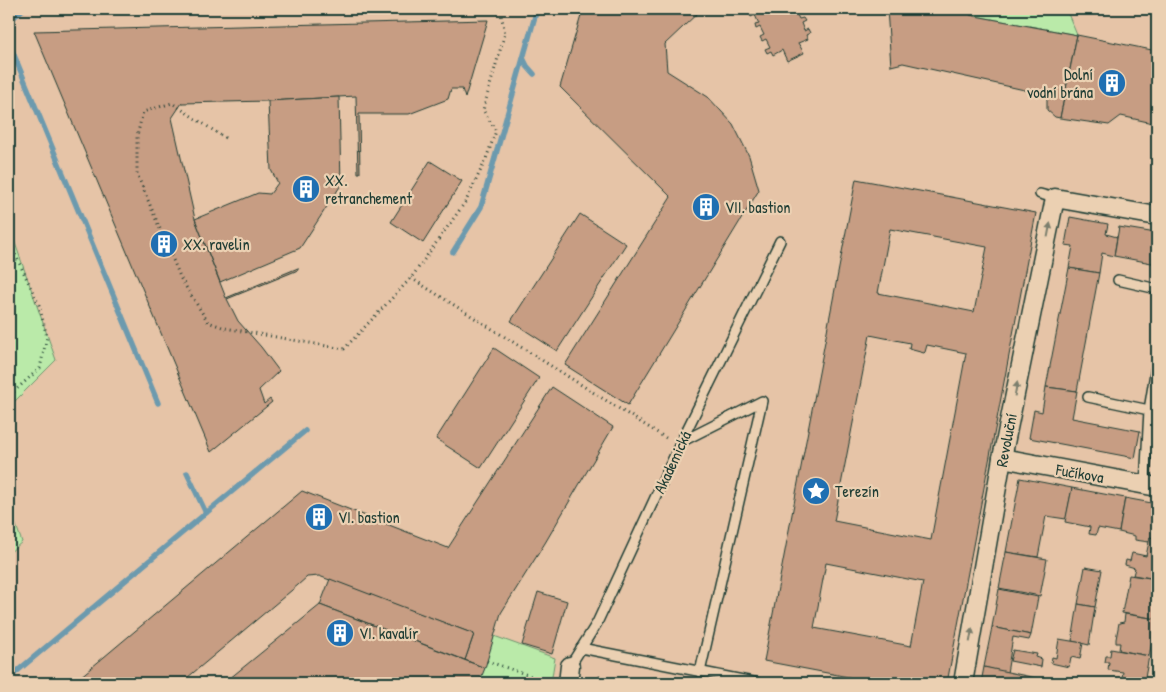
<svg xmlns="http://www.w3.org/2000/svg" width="1166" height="692" font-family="'Patrick Hand',sans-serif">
<rect width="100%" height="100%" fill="#e6c4a7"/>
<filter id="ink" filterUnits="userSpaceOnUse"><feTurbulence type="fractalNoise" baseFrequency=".02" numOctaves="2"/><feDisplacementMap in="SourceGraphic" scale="10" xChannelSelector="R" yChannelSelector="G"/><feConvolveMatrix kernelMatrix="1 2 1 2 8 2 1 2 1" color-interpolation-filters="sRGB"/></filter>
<g filter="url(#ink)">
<!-- green -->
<g fill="#baeaa9" stroke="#6c946e">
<path d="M970 9H1066L1077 35 970 15Z"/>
<path d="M9 226 56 360 9 407Z"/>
<path d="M9 506 22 542 9 553Z"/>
<path d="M494 636 555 658 551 683H479Z"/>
</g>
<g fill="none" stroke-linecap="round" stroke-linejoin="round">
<!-- stream -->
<g stroke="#6c9aae" stroke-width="5.5">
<path d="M9 27 13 18 23 9"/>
<path d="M9 43 158 403"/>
<path d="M523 58 527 66 534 74"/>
<path d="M453 252 481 207 537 9"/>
<path d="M206 513 305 431"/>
<path d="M9 678 206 513 187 473"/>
</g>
</g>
<!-- building -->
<g fill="#c79d83" stroke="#1f3d34" fill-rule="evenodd">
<path d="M583 9H702L665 44 667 71 708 97 733 124 749 156 759 190 628 405 565 365 671 197 560 87Z"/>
<path d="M752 9H799L795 11 799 19 803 18 805 21 801 23 804 31 808 29 810 33 806 35 808 39 798 43 804 53 787 61 782 50 773 55 771 51 767 53 765 49 770 47 766 39 762 41 760 37 764 35 760 27 756 29 755 25 759 24 755 15 751 17 749 13 753 12Z"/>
<path d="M887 9H970V15L1077 35 1060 118 1055 117 1047 110V95L903 63 891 66Z"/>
<path d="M488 20 465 98 462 89H451L448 99 409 114H359L360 173H358L356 96 268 101 182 103 172 118 195 219 226 298 298 268V270L227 299 238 321 261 347 279 371 259 390 264 404 270 399 272 402 211 452 34 31Z"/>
<path d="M1077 35 1157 51V124L1121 116 1109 125 1060 118Z"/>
<path d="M339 97 341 185 300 248 220 282 195 219 258 193 270 194 278 183 271 170 268 101Z"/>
<path d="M430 161 462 181 423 243 391 222Z"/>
<path d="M856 179 1036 213 947 683H880L764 661ZM890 229 987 247 974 312 878 293ZM870 335 910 343 909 349 924 353 925 352 927 345 966 353 931 540 834 521ZM826 563 923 582 911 646 814 628Z"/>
<path d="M580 214 626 244 557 351 511 321Z"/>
<path d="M1070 217 1108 224 1106 234 1117 237 1114 256 1102 253 1099 273 1069 268 1073 246 1065 245Z"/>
<path d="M1119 227 1156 233 1157 264 1114 256Z"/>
<path d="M1069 268 1099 273 1077 391 1046 387Z"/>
<path d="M494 348 539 378 481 468 436 439Z"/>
<path d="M552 387 613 427 545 543 501 613 485 668 465 660 474 634 319 576 307 577 298 585 181 683H73L302 491 448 548Z"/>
<path d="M1046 387 1077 391 1072 418 1140 431 1135 458 1029 438 1034 410 1042 412Z"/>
<path d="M1020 478 1072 488 1066 519 1046 516 1038 557 1006 552Z"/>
<path d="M1072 488 1125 498 1119 532 1098 528 1096 535 1089 534 1090 527 1065 522Z"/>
<path d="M1125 498 1157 504V539L1150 537 1149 542 1135 540V536L1119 532Z"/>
<path d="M1150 537 1157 539V579L1133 575 1135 568 1125 565 1126 560 1130 561 1132 553 1146 556Z"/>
<path d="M1006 552 1047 559 1040 596 999 588Z"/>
<path d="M1085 567 1102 570 1095 607 1078 604Z"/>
<path d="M1129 575 1157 579V619L1122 613Z"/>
<path d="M330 579 474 634 465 660 320 605Z"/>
<path d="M999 589 1038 597 1031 635 992 627Z"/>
<path d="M538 592 567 601 552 654 522 645Z"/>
<path d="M1078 604 1095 607 1089 645 1072 641Z"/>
<path d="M320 605 485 668 479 683H224Z"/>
<path d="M1125 614 1157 619 1149 656 1119 650 1120 643H1116V639L1119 623 1124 622Z"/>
<path d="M992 627 1031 635 1029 640 1013 637 1007 673 984 667Z"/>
<path d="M1059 639 1083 643 1080 659 1071 657 1069 667 1051 663 1052 657 1056 658Z"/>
<path d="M1111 649 1149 656 1144 683H1121L1123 672 1108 670 1109 662H1105L1106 656H1110Z"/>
<path d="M1013 650 1037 654 1036 657 1042 659 1041 667 1010 661Z"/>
<path d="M984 667 1036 678 1035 683H981Z"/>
<path d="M599 676 635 683H598Z"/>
<path d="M1036 678 1066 683H1035Z"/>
</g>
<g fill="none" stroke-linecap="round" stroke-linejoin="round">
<defs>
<g id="lane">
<path d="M1040 194 1055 198"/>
<path d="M1118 280 1157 289"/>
<path d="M1088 397 1149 410"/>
<path d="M681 442 762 401 700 672"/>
<path d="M1145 485 1149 410 1157 361"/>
<path d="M581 648 758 683"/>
<path d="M570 666 597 623 679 446 780 241"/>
</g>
<g id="street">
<path d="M1002 458 1157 487"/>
<path d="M568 683 570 666"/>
<path d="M963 683 1002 458 1055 198 1157 216"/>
</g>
</defs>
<!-- lane casing -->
<use href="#lane" stroke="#1f3d34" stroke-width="12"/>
<!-- street casing -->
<use href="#street" stroke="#1f3d34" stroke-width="21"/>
<!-- path -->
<g stroke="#1f3d34" stroke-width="3" stroke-dasharray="1 4" stroke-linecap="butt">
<path d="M225 138 172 103 143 112 137 136V174L181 279 208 322 225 328 344 349 411 278 466 201 486 159 496 131 483 110 505 33 501 14"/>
<path d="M9 241 39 305 47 337 40 368 9 396"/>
<path d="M411 278 669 440"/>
<path d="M487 661 551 683"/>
</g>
<!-- lane -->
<use href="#lane" stroke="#ebd0b2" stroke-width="9"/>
<!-- street -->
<use href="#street" stroke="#ebd0b2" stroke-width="18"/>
</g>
<!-- one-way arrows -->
<defs><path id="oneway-solid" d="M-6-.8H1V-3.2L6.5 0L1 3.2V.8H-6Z" transform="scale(1.25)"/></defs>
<g fill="#7b7f6d">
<use href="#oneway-solid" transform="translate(1049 230) rotate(-79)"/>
<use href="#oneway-solid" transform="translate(1016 389) rotate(-79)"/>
<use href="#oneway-solid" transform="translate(971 635) rotate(-80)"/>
</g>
</g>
<!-- icons -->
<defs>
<symbol id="building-disc" viewBox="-11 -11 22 22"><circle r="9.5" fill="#1f6fb2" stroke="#ebd0b2"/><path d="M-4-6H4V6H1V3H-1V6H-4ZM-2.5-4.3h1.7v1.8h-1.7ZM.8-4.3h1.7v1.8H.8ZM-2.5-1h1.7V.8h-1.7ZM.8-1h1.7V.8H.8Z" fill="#fff"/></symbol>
<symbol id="sight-disc" viewBox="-11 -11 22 22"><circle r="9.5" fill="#1f6fb2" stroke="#ebd0b2"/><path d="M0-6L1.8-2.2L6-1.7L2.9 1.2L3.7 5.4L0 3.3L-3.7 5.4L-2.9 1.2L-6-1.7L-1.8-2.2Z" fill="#fff"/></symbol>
</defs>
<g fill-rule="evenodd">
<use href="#building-disc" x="1096" y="67" width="32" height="32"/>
<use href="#building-disc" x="290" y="173" width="32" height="32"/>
<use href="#building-disc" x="690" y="191" width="32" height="32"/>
<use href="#building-disc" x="148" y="228" width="32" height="32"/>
<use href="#sight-disc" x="800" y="475" width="32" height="32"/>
<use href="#building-disc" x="303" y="501" width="32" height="32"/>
<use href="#building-disc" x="324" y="617" width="32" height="32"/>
</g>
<g text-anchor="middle" stroke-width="4.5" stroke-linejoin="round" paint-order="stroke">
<!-- poi labels -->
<g font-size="16" fill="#1f3d34" stroke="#ebd0b2" text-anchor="start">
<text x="1093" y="80" text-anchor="end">Dolní<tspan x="1093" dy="18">vodní brána</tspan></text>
<text x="325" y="186">XX.<tspan x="325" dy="18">retranchement</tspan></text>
<text x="725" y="213">VII. bastion</text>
<text x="183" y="250">XX. ravelin</text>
<text x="835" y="497">Terezín</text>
<text x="338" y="523">VI. bastion</text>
<text x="359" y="639">VI. kavalír</text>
</g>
<!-- street labels -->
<g font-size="16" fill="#1f3d34" stroke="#ebd0b2">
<text transform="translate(1006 440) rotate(-79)" y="6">Revoluční</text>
<text transform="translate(672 462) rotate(-65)" y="6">Akademická</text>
<text transform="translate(1080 473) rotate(10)" y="6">Fučíkova</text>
</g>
</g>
<!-- margin -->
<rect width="1166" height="692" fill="none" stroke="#ebd0b2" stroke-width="30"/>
<rect x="15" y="15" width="1136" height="662" fill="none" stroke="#1f3d34" stroke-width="2" filter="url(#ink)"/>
</svg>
